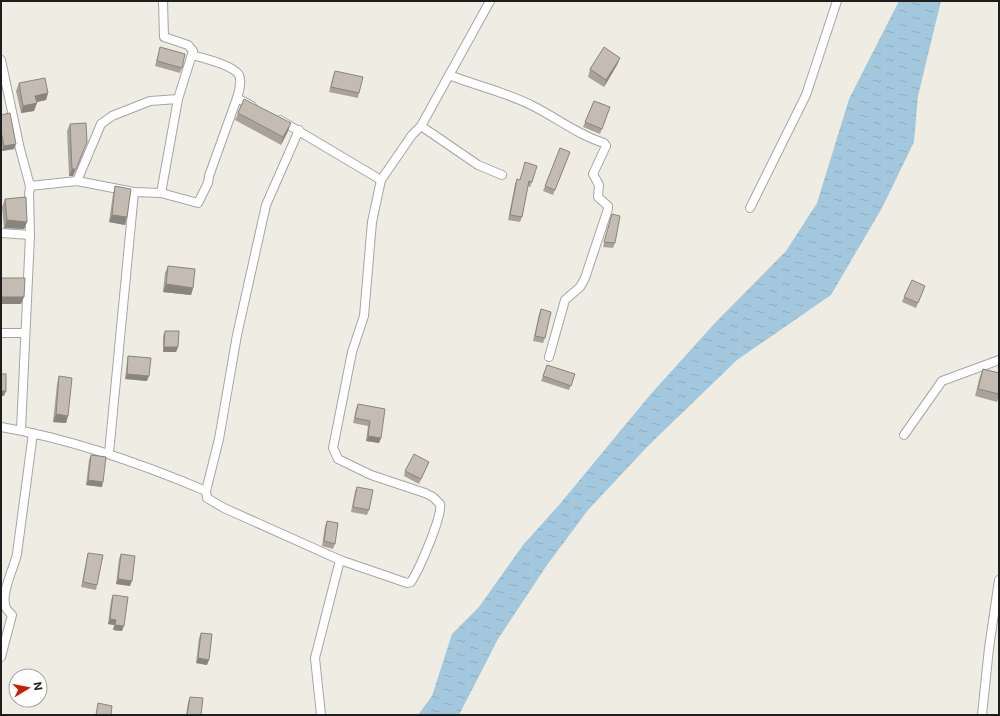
<svg xmlns="http://www.w3.org/2000/svg" width="1000" height="716" font-family="Inter,sans-serif">
<defs>
<pattern id="water-ripples" width="26" height="14" patternUnits="userSpaceOnUse"><rect width="26" height="14" fill="#a3c8dd"/><path d="M2 4q2-2 4 0t4 0M15 11q2-2 4 0t4 0" fill="none" stroke="#8cabbd"/></pattern>
</defs>
<rect width="100%" height="100%" fill="#efede3"/>
<!-- water -->
<path fill="url(#water-ripples)" d="M899 1H941L918 96 914 142 882 208 831 295 737 360 648 446 588 510 547 565 498 639 459 715H418L432 696 452 634 479 607 523 545 559 505 650 395 714 324 786 251 817 203 849 99Z"/>
<g fill="none" stroke-linecap="round" stroke-linejoin="round">
<defs>
<g id="street">
<path d="M192 55C203 58 233 65 239 75 242 82 239 91 237 98L252 106"/>
<path d="M1 60 20 149 30 186 29 194 30 235 21 430"/>
<path d="M449 75C477 86 506 92 533 106 557 118 578 135 604 143L606 146 593 174 599 185 598 197 608 206V209L585 278 580 287 565 300 549 357"/>
<path d="M421 126 478 165 502 175"/>
<path d="M381 180 412 135 421 126 490 1"/>
<path d="M77 181 101 124 112 116 150 101 178 99"/>
<path d="M30 186 77 181 134 192 161 193 198 203 208 183 209 176 237 98"/>
<path d="M161 193 178 99 193 51 188 45 164 37 163 1"/>
<path d="M750 208 806 95 837 1"/>
<path d="M1 233 30 235"/>
<path d="M1 333H25"/>
<path d="M1 427C72 439 140 463 206 491L207 498 224 508 340 560 407 583 411 582C419 570 443 515 440 504L433 497 425 493 371 475 338 459 333 448 352 352 364 316 372 222 381 180 280 120"/>
<path d="M904 435 942 381 999 360"/>
<path d="M109 453 134 192"/>
<path d="M206 491 219 439 237 335 266 205 299 130"/>
<path d="M1 657 12 615C10 613 7 610 6 608 0 594 14 568 17 554L33 433"/>
<path d="M321 715 315 658 340 560"/>
<path d="M982 715 989 648 999 580"/>
</g>
</defs>
<!-- street casing -->
<use href="#street" stroke="#a5a5a5" stroke-width="10"/>
<!-- street -->
<use href="#street" stroke="#fff" stroke-width="8"/>
</g>
<!-- wall -->
<g fill="#a9a29a">
<path d="M160 47 182 68 180 73 155 66Z"/>
<path d="M620 58 617 65 604 87 588 77 590 69Z"/>
<path d="M335 71 359 93 358 98 329 92 333 76Z"/>
<path d="M19 83 48 93 46 100 37 102 34 111 21 113 16 91Z"/>
<path d="M594 101 610 107 600 134 583 127Z"/>
<path d="M238 113 288 131 281 145 235 120Z"/>
<path d="M1 115 14 149 2 151 1 145Z"/>
<path d="M70 124 87 142 73 176H69L67 131Z"/>
<path d="M560 148 570 152 553 195 543 191Z"/>
<path d="M525 162 532 182 530 187 528 186 522 217 520 222 508 220 515 184 517 179 520 180Z"/>
<path d="M115 186 125 225 109 222 113 194Z"/>
<path d="M5 199 27 222 24 229 4 228 2 207Z"/>
<path d="M612 214 615 243 613 248 603 247Z"/>
<path d="M168 266 193 288 191 295 163 292 165 273Z"/>
<path d="M925 286 916 308 902 302 904 297Z"/>
<path d="M541 309 545 338 543 343 533 341 539 314Z"/>
<path d="M165 331 178 347 176 352H163V336Z"/>
<path d="M128 356 147 381 125 379 127 361Z"/>
<path d="M547 365 575 374 569 390 541 381Z"/>
<path d="M983 369 999 373V396L997 402 975 396 980 376Z"/>
<path d="M59 376 68 416 66 423 53 422 57 384Z"/>
<path d="M358 404 381 438 379 443 366 441 368 426 353 423 356 409Z"/>
<path d="M91 455 102 487 86 485 89 460Z"/>
<path d="M429 462 419 484 404 476 405 471Z"/>
<path d="M357 487 369 510 367 515 351 512 355 491Z"/>
<path d="M327 521 335 544 333 549 322 546 325 526Z"/>
<path d="M88 553 97 585 96 590 81 587 87 557Z"/>
<path d="M121 554 130 586 116 584 119 559Z"/>
<path d="M113 595 122 631 113 630 114 625 108 624 111 600Z"/>
<path d="M201 633 207 665 196 663 199 638Z"/>
<path d="M190 697 201 715H186L188 702Z"/>
</g>
<!-- shaded-wall -->
<g fill="#89847d">
<path d="M620 58 617 65 604 87 606 80Z"/>
<path d="M48 93 46 100 32 103 35 96Z"/>
<path d="M37 103 34 111 21 113 23 106Z"/>
<path d="M291 123 288 131 281 145 283 137Z"/>
<path d="M87 142 73 176H69L72 169Z"/>
<path d="M16 144 14 149 2 151 4 146Z"/>
<path d="M112 215 127 217 125 225 109 222Z"/>
<path d="M7 220 27 222 24 229 4 228Z"/>
<path d="M166 284 193 288 191 295 163 292Z"/>
<path d="M1 297H24L21 304H1Z"/>
<path d="M164 347H178L176 352H163Z"/>
<path d="M127 374 149 376 147 381 125 379Z"/>
<path d="M1 391H6L4 396H1Z"/>
<path d="M56 414 68 416 66 423 53 422Z"/>
<path d="M368 436 381 438 379 443 366 441Z"/>
<path d="M88 480 103 482 102 487 86 485Z"/>
<path d="M118 579 132 581 130 586 116 584Z"/>
<path d="M110 619 116 620 114 625 108 624Z"/>
<path d="M115 625 124 626 122 631 113 630Z"/>
<path d="M198 658 209 660 207 665 196 663Z"/>
</g>
<!-- building -->
<g fill="#c4bcb3" stroke="#89847d">
<path d="M160 47 185 54 182 68 157 61Z"/>
<path d="M604 47 620 58 606 80 590 69Z"/>
<path d="M335 71 363 77 359 93 331 87Z"/>
<path d="M45 78 48 93 35 96 37 103 23 106 19 83Z"/>
<path d="M244 99 291 123 283 137 238 113Z"/>
<path d="M594 101 610 107 602 129 585 122Z"/>
<path d="M10 113 16 144 4 146 1 131V115Z"/>
<path d="M86 123 87 142 76 169H72L70 124Z"/>
<path d="M560 148 570 152 555 190 545 186Z"/>
<path d="M525 162 537 166 532 182 529 181 522 217 510 215 517 179 520 180Z"/>
<path d="M115 186 131 189 127 217 112 215Z"/>
<path d="M26 197 27 222 7 220 5 199Z"/>
<path d="M612 214 620 216 615 243 604 242Z"/>
<path d="M168 266 195 269 193 288 166 284Z"/>
<path d="M1 278H25L24 297H1Z"/>
<path d="M912 280 925 286 918 303 904 297Z"/>
<path d="M541 309 551 312 545 338 535 336Z"/>
<path d="M165 331H179L178 347H164Z"/>
<path d="M128 356 151 358 149 376 127 374Z"/>
<path d="M547 365 575 374 571 386 543 376Z"/>
<path d="M983 369 999 373V394L978 389Z"/>
<rect x="1" y="374" width="5" height="17"/>
<path d="M59 376 72 378 68 416 56 414Z"/>
<path d="M358 404 385 409 381 438 368 436 370 421 355 418Z"/>
<path d="M414 454 429 462 421 479 405 471Z"/>
<path d="M91 455 106 457 103 482 88 480Z"/>
<path d="M357 487 373 490 369 510 353 507Z"/>
<path d="M327 521 338 523 335 544 324 541Z"/>
<path d="M88 553 103 555 97 585 83 582Z"/>
<path d="M121 554 135 556 132 581 118 579Z"/>
<path d="M113 595 128 597 124 626 115 625 116 620 110 619Z"/>
<path d="M201 633 212 634 209 660 198 658Z"/>
<path d="M190 697 203 698 201 715H187Z"/>
<path d="M98 703 112 706 111 715H96Z"/>
</g>
<!-- border -->
<rect width="1000" height="716" fill="none" stroke="#1e1e1e" stroke-width="4"/>
<!-- north arrow -->
<g transform="translate(28 688) rotate(80)"><circle r="19" fill="#ffffff" stroke="#a5a5a5"/>
<path d="M0-3L7 15L0 10L-7 15Z" fill="#cb1e00"/>
<text y="-6" font-size="11" font-weight="bold" text-anchor="middle" fill="#1e1e1e">N</text>
</g>
</svg>
